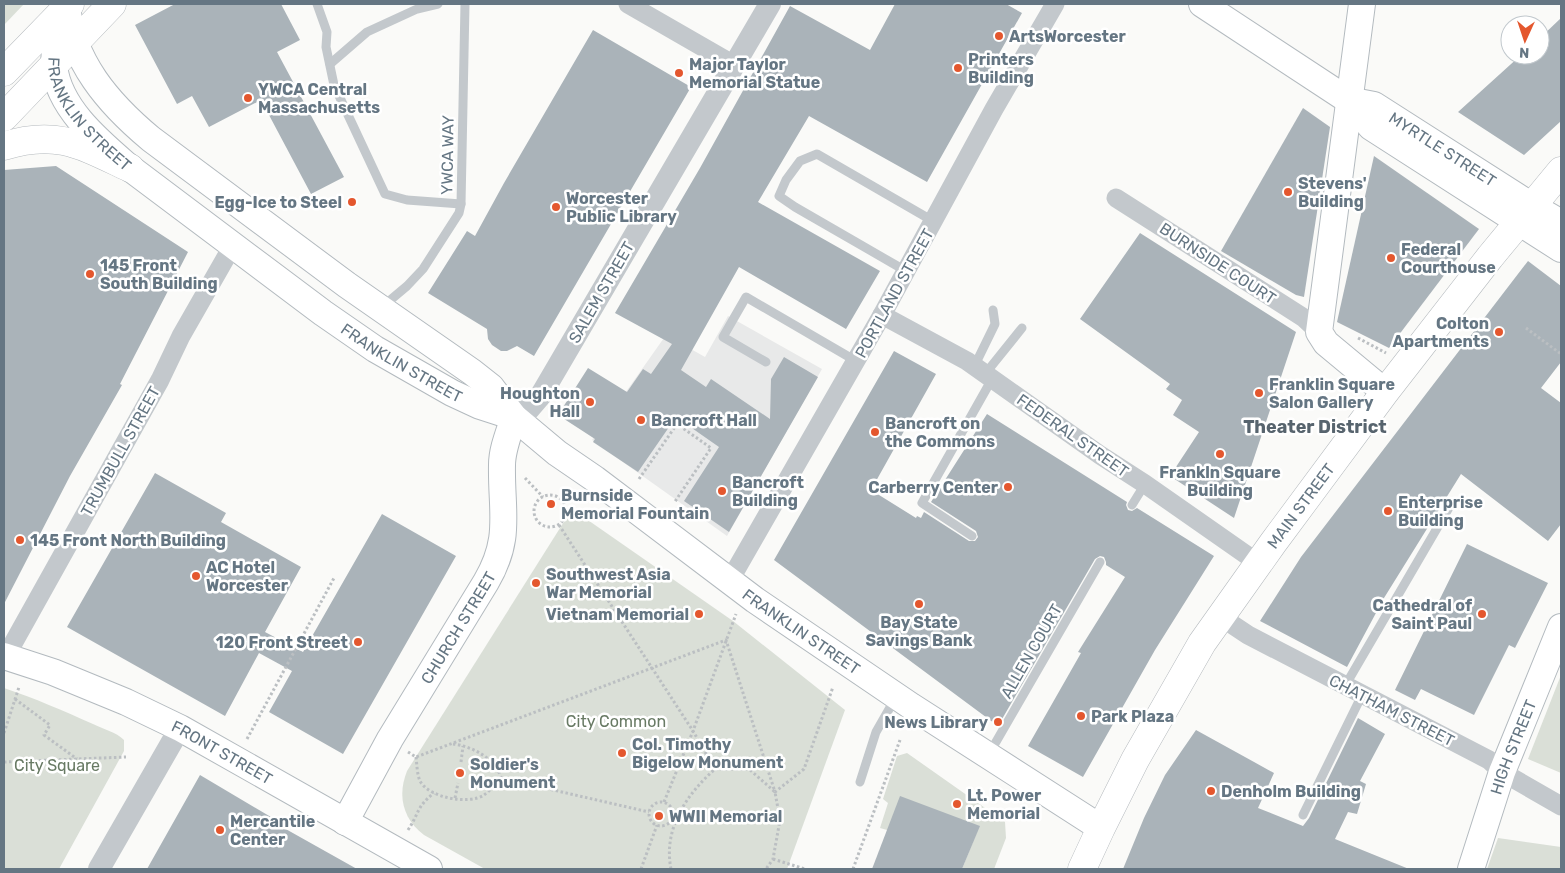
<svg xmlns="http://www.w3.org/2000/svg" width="1565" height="873" font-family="Rubik,sans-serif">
<rect width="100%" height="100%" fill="#fafaf8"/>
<!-- built -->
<path fill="#e8e9e9" d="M728 316 822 369 727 536 592 440 666 335 705 357Z"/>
<!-- green -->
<g fill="#dadfd7">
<path d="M4 4H24L4 25Z"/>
<path d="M572 509 733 621 845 710 787 869H485L424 835C403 819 397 796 407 771Z"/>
<path d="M1561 675V773L1528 759Z"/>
<path d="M4 688C34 698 64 711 93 724 103 729 116 732 124 740V751L59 869H4Z"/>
<path d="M907 753 1005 822 1006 838 994 869H962L979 827 887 830 880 828 888 803 883 799 897 756Z"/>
<path d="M1498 838 1561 847V869H1487Z"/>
</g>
<!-- building -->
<g fill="#aab3b9">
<path d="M175 4H281L300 40 277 52 344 177 311 194 261 100 209 127 192 96 177 104 135 25Z"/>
<path d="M895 4H1006L1022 13 927 182 809 116 758 202 880 271 846 329 739 267 681 370 706 387 711 379 770 419 771 379 784 357 818 377 729 532 684 501 719 447 676 417 638 472 593 442 595 439 558 415 588 368 627 392 643 369 651 374 672 344 615 313 700 168 790 6 870 50Z"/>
<path d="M1561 18V121L1524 155 1458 112 1521 55H1540V38Z"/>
<path d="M593 30 691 87 534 356 517 346 507 351H501L492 345 488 339 487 329 428 293 467 231 475 236 504 183Z"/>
<path d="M1303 108 1330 127 1304 297 1296 295 1221 251Z"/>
<path d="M1374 156 1479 229 1389 348 1337 322Z"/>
<path d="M56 166 188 252 120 384 122 385 70 476 4 604V170Z"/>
<path d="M1140 233 1296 332 1234 518 1170 476 1199 432 1173 415 1182 400 1166 389 1170 384 1080 319Z"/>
<path d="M1528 261 1561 286V362L1541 388 1561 403V524L1548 541 1461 474 1384 598 1347 667 1260 621 1301 557Z"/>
<path d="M894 351 936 374 871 490 916 518 917 516 921 518 924 512 969 541H975L978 537 976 531 931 502 987 414 1127 502 1126 505 1128 510 1132 511 1137 508 1214 556 1155 650 1083 777 1028 746 1081 653 1078 652 1125 577 1106 565V562L1104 557 1100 556 1095 559 998 726 774 560Z"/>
<path d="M155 473 226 513 221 522 301 567 265 632 303 652 382 514 456 556 343 754 269 712 292 671 259 653 225 716 67 627Z"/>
<path d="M1467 544 1548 583 1515 648 1509 645 1474 715 1421 689 1415 700 1395 690Z"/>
<path d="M1358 718 1385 734 1360 781 1366 784 1357 814 1348 812 1335 839 1409 869H1123L1144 818 1165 775 1196 730 1274 773 1258 808 1303 826 1309 818Z"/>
<path d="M200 775 276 820 275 823 357 869H147Z"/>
<path d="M900 796 980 826 962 869H872Z"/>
</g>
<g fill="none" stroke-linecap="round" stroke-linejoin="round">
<defs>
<g id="secondary">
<path id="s1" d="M67 4C71 61 109 104 151 139L347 285 472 372 491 387 514 417 557 453 595 479 755 600 911 706 1101 828"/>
<path d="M1202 4 1348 100 1371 127 1561 249"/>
<path d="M1362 4 1319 332 1326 343 1385 392"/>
<path id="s2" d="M55 47C55 53 54 60 54 66 59 109 100 142 130 168L323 313 375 349 452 393 480 406 514 417"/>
<path id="s3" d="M1348 100 1374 105 1532 206 1561 223"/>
<path id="s4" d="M4 656 53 672 126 702 180 728 429 869"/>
<path id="s5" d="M345 822 390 739 486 582C512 538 501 512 502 465 502 449 509 433 514 417"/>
<path id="s6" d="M1471 869 1502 772 1561 627"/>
</g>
<g id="primary">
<path d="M4 72 70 4"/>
<path d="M4 117 112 4"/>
<path d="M4 146C57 129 83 146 130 168"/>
<path id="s7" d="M1082 869 1101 828 1135 760 1202 643 1273 543 1385 392 1490 257 1561 171"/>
</g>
</defs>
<!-- secondary casing -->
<use href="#secondary" stroke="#b3babf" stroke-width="28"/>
<!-- primary casing -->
<use href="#primary" stroke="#b5babe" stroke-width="29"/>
<!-- path -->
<g stroke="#bbbfc2" stroke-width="3" stroke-dasharray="2.5 2.5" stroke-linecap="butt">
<path d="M1526 328 1561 354"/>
<path d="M1358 338 1386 353"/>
<path d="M525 478 543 497"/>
<path d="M639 479 677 424 711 448 674 503"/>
<circle cx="550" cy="511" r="16"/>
<path d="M559 525 693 731 715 769"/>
<path d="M15 699 50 725 44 735 77 759"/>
<path d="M4 733 19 687"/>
<path d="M247 739 334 578"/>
<path d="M453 744C472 746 496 759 501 778"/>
<path d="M408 752 416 757 726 640 775 792 804 769 833 687"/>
<path d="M416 757C417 765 417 774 420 781 429 798 469 805 484 795 490 791 496 783 501 778L649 812"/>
<path d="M4 762 126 757"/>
<path d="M461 762 463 746"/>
<path d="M455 798 458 783"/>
<circle cx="661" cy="814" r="12"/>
<path d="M664 802 693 731 736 614"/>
<path d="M408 830C419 814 416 807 434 793"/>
<path d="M773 859 805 869"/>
<path d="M641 869 657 825"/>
<path d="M671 869C663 829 686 795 715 769H749L775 792 780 820 773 859 766 869"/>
<path d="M853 869 900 740"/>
</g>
<!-- service -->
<g stroke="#c3c8cc" stroke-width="9">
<path d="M317 4 327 32 326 47 334 85 385 194 407 200 461 204"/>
<path d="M330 64 367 32 417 9 438 4"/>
<path d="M906 271 795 207 779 196 786 180 800 161 817 154 933 221"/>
<path d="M382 307 407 286 423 269 459 213 461 204 465 4"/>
<path d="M766 362 723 337 746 297 856 361"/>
<path d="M974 367 995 324 993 310"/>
<path d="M985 374 1022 328"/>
<path d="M1132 505 1145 484"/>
<path d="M972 536 922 503 992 379"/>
<path d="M1345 686 1450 506"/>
<path d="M989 754 1100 562"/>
<path d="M860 782 876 732 896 697"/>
<path d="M1303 815 1362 695"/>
</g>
<!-- minor -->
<g stroke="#c3c8cc" stroke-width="19">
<path d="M628 4 734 65"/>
<path d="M1116 198 1304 318 1319 332"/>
<path d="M882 315 967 361 1100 455 1145 484 1258 563"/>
<path d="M730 580 882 315 994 109 1055 4"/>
<path d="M1221 617 1248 635 1489 760 1502 772 1561 806"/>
<path d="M6 656 160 380 181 336 233 245"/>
</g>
<!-- tertiary -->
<g stroke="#c3c8cc" stroke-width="22">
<path d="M514 417 529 409 541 395 770 4"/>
<path d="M99 869 180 728"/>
</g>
<!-- secondary -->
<use href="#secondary" stroke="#fff" stroke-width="26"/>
<!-- primary -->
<use href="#primary" stroke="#fff" stroke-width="28"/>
</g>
<!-- markers -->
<g fill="#e4572e" stroke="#fff" stroke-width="2">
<circle cx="999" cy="36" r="5"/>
<circle cx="958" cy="68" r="5"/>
<circle cx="679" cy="73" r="5"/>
<circle cx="248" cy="98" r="5"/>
<circle cx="1288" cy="192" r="5"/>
<circle cx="352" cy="202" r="5"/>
<circle cx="556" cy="207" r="5"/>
<circle cx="1391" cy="258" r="5"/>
<circle cx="90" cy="274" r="5"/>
<circle cx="1499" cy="332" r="5"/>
<circle cx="1259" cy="393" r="5"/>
<circle cx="590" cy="402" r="5"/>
<circle cx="641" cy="420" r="5"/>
<circle cx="875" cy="432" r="5"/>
<circle cx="1220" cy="454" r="5"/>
<circle cx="1008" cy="487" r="5"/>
<circle cx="722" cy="491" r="5"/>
<circle cx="551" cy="504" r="5"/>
<circle cx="1388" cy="511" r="5"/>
<circle cx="20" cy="540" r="5"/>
<circle cx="196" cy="576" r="5"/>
<circle cx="536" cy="583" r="5"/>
<circle cx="919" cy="604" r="5"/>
<circle cx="699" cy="614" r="5"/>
<circle cx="1482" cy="614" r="5"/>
<circle cx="358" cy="642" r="5"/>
<circle cx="1081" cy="716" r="5"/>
<circle cx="998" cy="722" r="5"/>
<circle cx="622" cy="753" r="5"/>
<circle cx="460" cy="773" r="5"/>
<circle cx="1211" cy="791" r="5"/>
<circle cx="957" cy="804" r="5"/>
<circle cx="659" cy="816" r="5"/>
<circle cx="220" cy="830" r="5"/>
</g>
<g text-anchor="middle" stroke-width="5" stroke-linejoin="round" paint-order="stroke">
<!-- poi labels -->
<g font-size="16" font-weight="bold" fill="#657683" stroke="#fff" text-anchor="start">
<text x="1009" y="42">ArtsWorcester</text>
<text x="968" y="65">Printers<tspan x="968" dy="18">Building</tspan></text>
<text x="689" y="70">Major Taylor<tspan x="689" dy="18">Memorial Statue</tspan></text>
<text x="258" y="95">YWCA Central<tspan x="258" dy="18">Massachusetts</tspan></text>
<text x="1298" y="189">Stevens'<tspan x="1298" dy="18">Building</tspan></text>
<text x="566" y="204">Worcester<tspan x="566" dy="18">Public Library</tspan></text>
<text x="342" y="208" text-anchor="end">Egg-Ice to Steel</text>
<text x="1401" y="255">Federal<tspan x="1401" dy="18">Courthouse</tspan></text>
<text x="100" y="271">145 Front<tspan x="100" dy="18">South Building</tspan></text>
<text x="1489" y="329" text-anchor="end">Colton<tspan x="1489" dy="18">Apartments</tspan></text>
<text x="1269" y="390">Franklin Square<tspan x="1269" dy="18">Salon Gallery</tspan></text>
<text x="580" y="399" text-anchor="end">Houghton<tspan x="580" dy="18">Hall</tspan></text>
<text x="651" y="426">Bancroft Hall</text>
<text x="885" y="429">Bancroft on<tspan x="885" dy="18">the Commons</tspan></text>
<text x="1220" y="478" text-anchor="middle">Frankln Square<tspan x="1220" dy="18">Building</tspan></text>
<text x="732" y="488">Bancroft<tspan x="732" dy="18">Building</tspan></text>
<text x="998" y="493" text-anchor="end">Carberry Center</text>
<text x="561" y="501">Burnside<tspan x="561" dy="18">Memorial Fountain</tspan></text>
<text x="1398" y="508">Enterprise<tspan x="1398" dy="18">Building</tspan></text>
<text x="30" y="546">145 Front North Building</text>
<text x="206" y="573">AC Hotel<tspan x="206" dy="18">Worcester</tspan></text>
<text x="546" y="580">Southwest Asia<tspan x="546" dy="18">War Memorial</tspan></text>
<text x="1472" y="611" text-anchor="end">Cathedral of<tspan x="1472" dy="18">Saint Paul</tspan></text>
<text x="689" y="620" text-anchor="end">Vietnam Memorial</text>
<text x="919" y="628" text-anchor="middle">Bay State<tspan x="919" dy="18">Savings Bank</tspan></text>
<text x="348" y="648" text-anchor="end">120 Front Street</text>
<text x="1091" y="722">Park Plaza</text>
<text x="988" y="728" text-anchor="end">News Library</text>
<text x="632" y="750">Col. Timothy<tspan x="632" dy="18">Bigelow Monument</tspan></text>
<text x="470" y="770">Soldier's<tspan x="470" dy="18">Monument</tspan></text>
<text x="1221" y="797">Denholm Building</text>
<text x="967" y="801">Lt. Power<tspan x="967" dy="18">Memorial</tspan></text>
<text x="669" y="822">WWII Memorial</text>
<text x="230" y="827">Mercantile<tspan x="230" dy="18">Center</tspan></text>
</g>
<!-- street labels -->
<g font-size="16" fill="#657683" stroke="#fff">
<text dy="6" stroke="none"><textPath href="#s2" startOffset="79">FRANKLIN STREET</textPath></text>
<text dy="6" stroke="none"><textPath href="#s3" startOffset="108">MYRTLE STREET</textPath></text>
<text transform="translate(447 155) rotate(-89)" y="6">YWCA WAY</text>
<text transform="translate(1218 263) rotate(33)" y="6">BURNSIDE COURT</text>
<text transform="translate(601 292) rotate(-60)" y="6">SALEM STREET</text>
<text transform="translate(894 293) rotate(-61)" y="6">PORTLAND STREET</text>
<text dy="6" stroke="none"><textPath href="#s2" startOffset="484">FRANKLIN STREET</textPath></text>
<text transform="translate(1073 435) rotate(35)" y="6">FEDERAL STREET</text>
<text transform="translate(120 451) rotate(-61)" y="6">TRUMBULL STREET</text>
<text dy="6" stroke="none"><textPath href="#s7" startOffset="425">MAIN STREET</textPath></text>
<text dy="6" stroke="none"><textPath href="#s5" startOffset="225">CHURCH STREET</textPath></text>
<text dy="6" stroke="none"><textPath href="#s1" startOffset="981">FRANKLIN STREET</textPath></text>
<text transform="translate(1031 651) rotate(-60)" y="6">ALLEN COURT</text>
<text transform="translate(1392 710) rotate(27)" y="6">CHATHAM STREET</text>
<text dy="6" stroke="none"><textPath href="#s6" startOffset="129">HIGH STREET</textPath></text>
<text dy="6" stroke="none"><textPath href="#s4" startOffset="239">FRONT STREET</textPath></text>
</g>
<!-- park labels -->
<g font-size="16" fill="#687a64" stroke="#fff">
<text x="616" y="727">City Common</text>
<text x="57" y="771">City Square</text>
</g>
<!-- neighbourhood labels -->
<g font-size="18" font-weight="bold" fill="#57646e" stroke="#fff">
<text x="1315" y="433">Theater District</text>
</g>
</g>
<!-- border -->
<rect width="1565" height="873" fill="none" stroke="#657683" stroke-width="10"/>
<!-- north arrow -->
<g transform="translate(1525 40) rotate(183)"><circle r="24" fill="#ffffff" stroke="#c1c8cd"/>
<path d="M0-4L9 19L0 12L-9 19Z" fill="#e4572e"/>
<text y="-8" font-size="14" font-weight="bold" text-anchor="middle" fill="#657683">N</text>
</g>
</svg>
